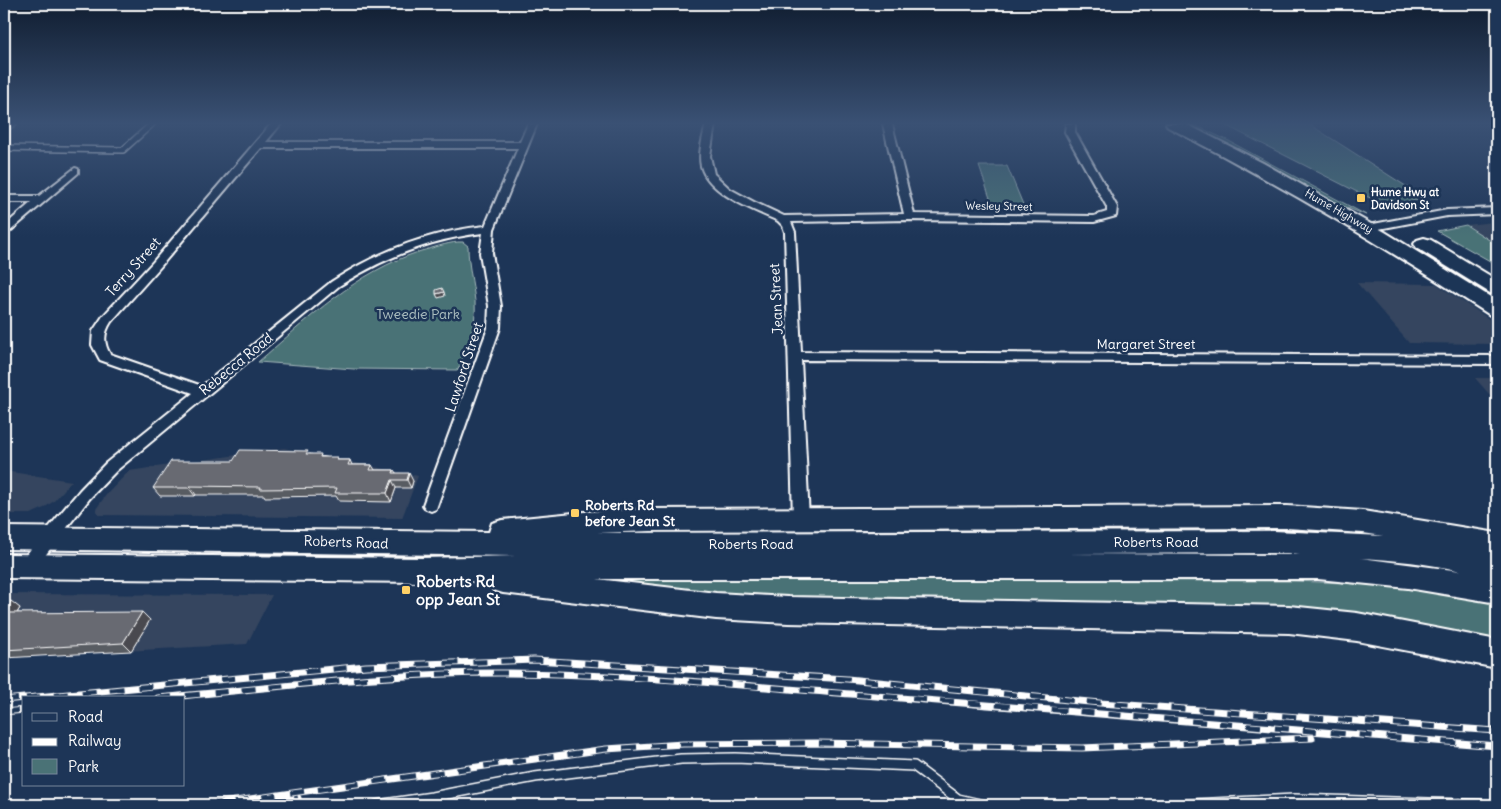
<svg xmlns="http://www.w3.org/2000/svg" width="1501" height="809" font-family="Delius,sans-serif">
<rect width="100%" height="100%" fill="#1d3557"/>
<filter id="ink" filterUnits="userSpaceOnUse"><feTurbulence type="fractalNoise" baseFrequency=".02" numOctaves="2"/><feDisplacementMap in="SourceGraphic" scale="10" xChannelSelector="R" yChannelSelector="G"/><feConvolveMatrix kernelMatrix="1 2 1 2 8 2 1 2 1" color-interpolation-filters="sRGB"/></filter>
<g filter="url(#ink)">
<!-- built -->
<g fill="#34455f">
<path d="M1497 222V245L1466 225 1494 222Z"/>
<path d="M1357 283 1436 284 1497 324V344L1409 343Z"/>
<path d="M1475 378H1497V403Z"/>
<path d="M284 448 418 476 402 518 99 515 96 509 106 495 129 471Z"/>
<path d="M4 471 72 481 54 501 44 508 31 514H4Z"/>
<path d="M4 594 272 595 247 644 4 658Z"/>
</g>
<!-- green -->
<g fill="#4a7276" stroke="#a4b8ba">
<path d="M1185 124H1193L1229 141 1366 215 1340 205Z"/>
<path d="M1223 124H1309L1426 199 1389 204 1365 196Z"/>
<path d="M979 166H1007L1024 207H993Z"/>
<path d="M1466 225 1497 245V265L1437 231Z"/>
<path d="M458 242H463L468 246C468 265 473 283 475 301 477 325 467 348 458 370L354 369 258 362C309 318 356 272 421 251 433 248 446 243 458 242Z"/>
<path d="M625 578 734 580 1293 581 1371 584 1433 592 1497 603V642L1430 627 1372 617 774 600 620 585V582Z"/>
</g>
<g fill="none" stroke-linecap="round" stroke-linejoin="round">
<defs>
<path id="service-far1" d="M4 148 123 150 152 124"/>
<g id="service">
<path d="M377 805 432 797 535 777 681 759 735 758 914 766 958 799 984 805"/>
<path d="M1173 805 1294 799 1497 805"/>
</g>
<g id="minor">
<path d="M5 124H16L4 132Z"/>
<path d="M271 124H281L266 142H520L528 124H537L494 229 492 253 501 306 500 328 436 509 431 511 426 509 423 505 488 328 489 306 480 253 483 233C430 239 383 258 339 286L116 471 90 498 33 571 27 573 21 571 19 566 21 561 80 490 106 463 193 393 100 360 92 345 93 331 103 316 153 262ZM261 148H518L485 226C429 232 378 251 331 282L202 386 110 354C103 342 104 333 111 322L161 266Z"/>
<path d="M706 124H715L710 156 714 174 730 189 754 202 784 216 904 214 883 124H892L914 214 1094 216 1107 212V207L1065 132 1066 124H1075V132L1117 207 1116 216 1094 222 910 220 791 222 795 232 801 352 1497 356V364L801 360 809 519 807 523 801 525 795 523 793 519 785 232 783 226 778 221C755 210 708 194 701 166 698 153 703 137 706 124Z"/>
<path d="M75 168 78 169V173L8 233 4 234V226L32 202H4V196H39Z"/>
<path d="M1497 208V214L1447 216 1368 231 1363 228 1368 225 1447 210Z"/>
</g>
<g id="trunk">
<path d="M1166 124H1186L1263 163 1385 232 1497 301V317L1490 315C1386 247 1279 184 1168 127Z"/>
<path d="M1424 238 1431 240 1497 280V295L1490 293 1417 248 1414 244 1417 240Z"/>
<path d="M1287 506 1363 511 1497 533V603L1408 588 1318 579H597L716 593 788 597 1289 606 1357 613 1497 640V668L1357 641 1289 633 788 623 716 619 503 593 493 590 489 581 422 582 4 578V554L422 558 516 556 4 549V527L489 532 492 523 502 520 584 512 651 509ZM1287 528 1363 533 1383 536 1274 531 597 533 651 531ZM1274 553 1300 555 1065 554ZM1361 558C1395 560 1428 563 1461 571Z"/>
</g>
</defs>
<!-- service-far1 casing -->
<use href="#service-far1" stroke="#fff" stroke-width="8"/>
<!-- service casing -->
<use href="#service" stroke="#fff" stroke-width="12"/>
<!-- minor casing -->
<use href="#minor" stroke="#fff" stroke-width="4"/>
<!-- trunk casing -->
<use href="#trunk" stroke="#fff" stroke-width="4"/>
<!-- service-far1 -->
<use href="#service-far1" stroke="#1d3557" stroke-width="5"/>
<!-- service -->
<use href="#service" stroke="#1d3557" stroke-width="9"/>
<!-- minor -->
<use href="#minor" fill="#1d3557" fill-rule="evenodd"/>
<!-- trunk -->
<use href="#trunk" fill="#1d3557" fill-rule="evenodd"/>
<defs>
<g id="rail">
<path d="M26 698 366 666 534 660 847 679 1100 703 1497 731"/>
<path d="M158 698C274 688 391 672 508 673 623 674 737 685 851 694 1067 710 1282 729 1497 746"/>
<path d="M4 700 24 698"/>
<path d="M4 712 24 710"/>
<path d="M207 805 606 749 683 744 817 743 1082 748 1312 738"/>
<path d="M267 805 298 798"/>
</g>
</defs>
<!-- rail casing -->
<use href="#rail" stroke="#fff" stroke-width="7"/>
<!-- rail -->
<use href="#rail" stroke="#1d3557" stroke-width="5" stroke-dasharray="14" stroke-linecap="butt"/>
</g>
<!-- wall -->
<g fill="#595b62" stroke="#fff">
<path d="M310 454 339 460H350L352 465H372L375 470H394L396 473 413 481 411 488H396L391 502 339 501 336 496 265 497 264 495H196L195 496H160L153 488Z"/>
<path d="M4 601 20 608 17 613 150 620 131 651 4 658Z"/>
</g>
<!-- shaded-wall -->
<g fill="#494a50" stroke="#fff">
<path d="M444 292 445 296 438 298 436 294Z"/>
<path d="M409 473 413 481 411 488 407 480Z"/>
<path d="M392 480 396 488 391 502 387 493Z"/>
<path d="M190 486 196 495 195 496 189 488Z"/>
<path d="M11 601 20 608 12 621 4 615V611Z"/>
<path d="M142 612 150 620 131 651 123 643Z"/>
</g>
<!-- building -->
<g fill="#686a72" stroke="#fff">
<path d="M442 288 444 292 436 294V290Z"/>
<path d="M240 450 308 451 306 454H321L320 457H338L337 460H350L348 465H372L370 470H394L393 473H409L407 480H392L387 493H335L337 488 260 489 261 487 190 486 189 488H153L171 461H233Z"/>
<path d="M4 601H11L4 611Z"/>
<path d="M142 612 123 643 4 650V613Z"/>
</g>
</g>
<!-- sky -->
<linearGradient id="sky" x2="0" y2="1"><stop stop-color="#101d30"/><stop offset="0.52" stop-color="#3a5174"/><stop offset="1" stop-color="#3a5174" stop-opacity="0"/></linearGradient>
<rect width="1501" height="237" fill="url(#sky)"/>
<!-- markers -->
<g fill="#ffd166" stroke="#1d3557" stroke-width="2">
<rect x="1356" y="193" width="10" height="10" rx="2.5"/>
<rect x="570" y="508" width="10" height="10" rx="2.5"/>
<rect x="401" y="585" width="10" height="10" rx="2.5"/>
</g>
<g text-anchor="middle" stroke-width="5" stroke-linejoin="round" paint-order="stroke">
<!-- far-poi labels -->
<g font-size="11" font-weight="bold" fill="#fff" stroke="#1d3557" text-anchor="start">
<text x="1371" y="196">Hume Hwy at<tspan x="1371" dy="13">Davidson St</tspan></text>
</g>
<!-- far-street labels -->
<g font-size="11" fill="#fff" stroke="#1d3557">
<text transform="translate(999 206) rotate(1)" y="4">Wesley Street</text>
<text transform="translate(1339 211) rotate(30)" y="4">Hume Highway</text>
</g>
<!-- street labels -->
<g font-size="14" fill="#fff" stroke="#1d3557">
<text transform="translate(133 267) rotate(-48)" y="5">Terry Street</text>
<text transform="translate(776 299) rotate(-93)" y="5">Jean Street</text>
<text x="1146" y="349">Margaret Street</text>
<text transform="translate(236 364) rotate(-39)" y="5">Rebecca Road</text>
<text transform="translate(464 367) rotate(-72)" y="5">Lawford Street</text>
<text transform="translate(346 542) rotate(2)" y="5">Roberts Road</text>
<text x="1156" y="547">Roberts Road</text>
<text x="751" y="549">Roberts Road</text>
</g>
<!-- park labels -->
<g font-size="14" fill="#aec0c1" stroke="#1d3557">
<text x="418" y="319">Tweedie Park</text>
</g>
<!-- poi labels -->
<g font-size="14" font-weight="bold" fill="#fff" stroke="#1d3557" text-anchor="start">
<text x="585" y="510">Roberts Rd<tspan x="585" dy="16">before Jean St</tspan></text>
</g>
<!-- near-poi labels -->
<g font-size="16" font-weight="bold" fill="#fff" stroke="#1d3557" text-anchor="start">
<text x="416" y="587">Roberts Rd<tspan x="416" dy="18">opp Jean St</tspan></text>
</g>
</g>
<!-- margin -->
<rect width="1501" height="809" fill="none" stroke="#1d3557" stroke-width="20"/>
<rect x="10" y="10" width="1481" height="789" fill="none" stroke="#fff" stroke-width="2" filter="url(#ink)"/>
<!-- legend -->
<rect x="22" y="696" width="162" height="90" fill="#1d3557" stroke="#77869a"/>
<rect x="32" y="713" width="25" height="8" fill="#1d3557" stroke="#77869a"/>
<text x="68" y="722" font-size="15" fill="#ffffff">Road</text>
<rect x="32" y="738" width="25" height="8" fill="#ffffff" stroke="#77869a"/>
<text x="68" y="746" font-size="15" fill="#ffffff">Railway</text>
<rect x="32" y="759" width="25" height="15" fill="#4a7276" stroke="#77869a"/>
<text x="68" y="772" font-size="15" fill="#ffffff">Park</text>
</svg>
